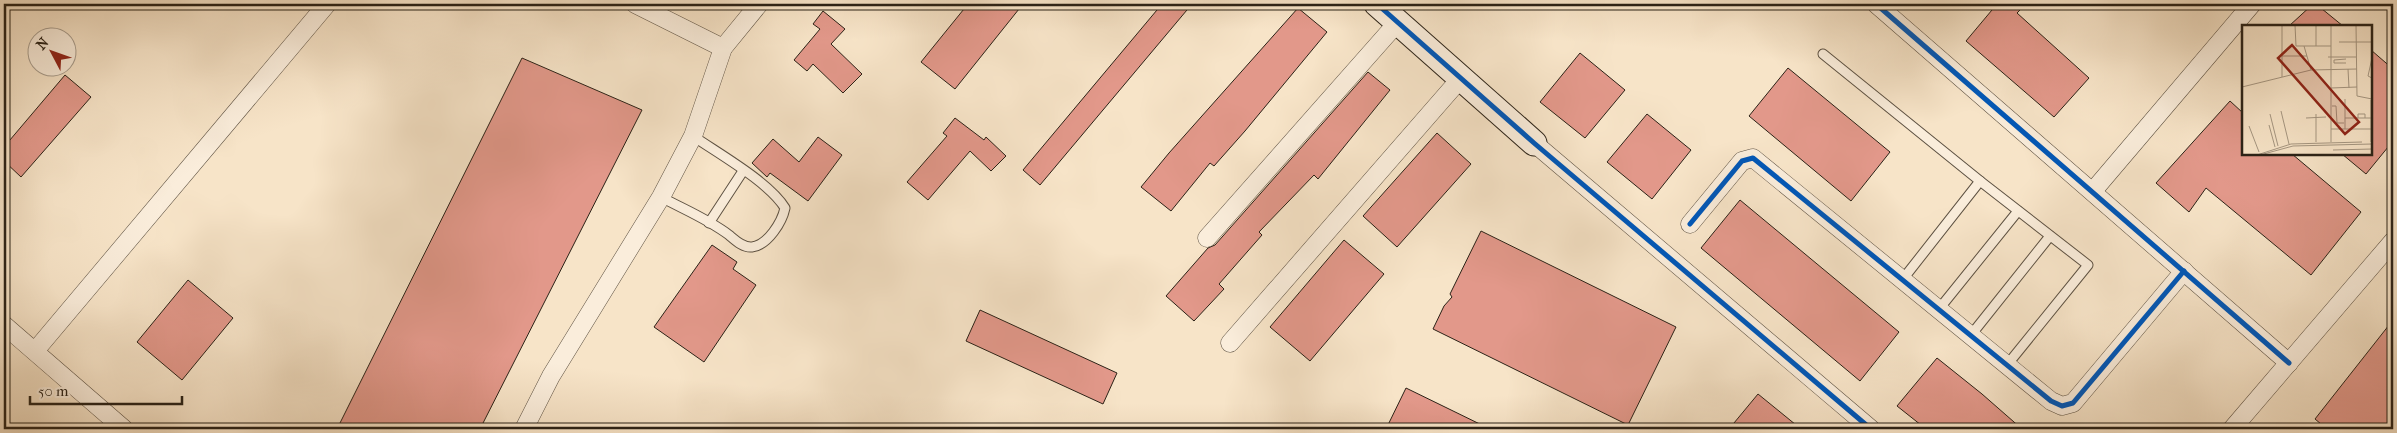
<svg xmlns="http://www.w3.org/2000/svg" width="2397" height="433" font-family="'IM FELL French Canon',serif">
<rect width="100%" height="100%" fill="#f7e4c8"/>
<filter id="stains"><feTurbulence type="fractalNoise" baseFrequency=".004" numOctaves="4"/><feColorMatrix values="0 0 0 0 .2 0 0 0 0 .09 0 0 0 0 .02 0 0 0 .5 -.17"/></filter>
<radialGradient id="worn" r=".72"><stop offset=".6" stop-color="#630" stop-opacity="0"/><stop offset="1" stop-color="#630" stop-opacity=".3"/></radialGradient>
<!-- building -->
<g fill="#e2988a" stroke="#2b2217">
<path d="M968 4H1023L955 89 921 62Z"/>
<path d="M1162 4H1192L1040 185 1023 170Z"/>
<path d="M1997 4H2026L2017 13 2089 78 2054 117 1966 41Z"/>
<path d="M2313 4H2316L2343 26H2289Z"/>
<path d="M1298 8 1327 32 1245 131 1214 166 1210 163 1171 211 1141 187 1169 153Z"/>
<path d="M823 11 845 29 831 44 862 74 843 93 813 64 807 71 794 60 820 29 813 24Z"/>
<path d="M2371 50 2393 69V141L2366 174 2342 154H2371Z"/>
<path d="M1580 53 1625 90 1585 138 1540 102Z"/>
<path d="M522 58 642 110 480 429H337Z"/>
<path d="M1788 68 1890 152 1851 201 1749 116Z"/>
<path d="M1368 72 1390 90 1318 179 1314 175 1259 232 1262 235 1219 284 1224 289 1194 321 1166 296 1208 248 1215 245Z"/>
<path d="M65 75 91 97 21 177 4 161V147Z"/>
<path d="M2230 101 2243 113V154H2292L2361 212 2311 275 2206 188 2189 212 2156 183Z"/>
<path d="M1647 114 1691 150 1652 199 1607 162Z"/>
<path d="M955 118 984 140 986 137 1006 156 991 171 970 151 928 200 907 182 947 136 943 133Z"/>
<path d="M1437 133 1471 164 1397 247 1363 216Z"/>
<path d="M818 137 842 155 808 201 770 173 767 177 752 163 773 139 799 162Z"/>
<path d="M1740 200 1899 332 1860 381 1701 248Z"/>
<path d="M1481 231 1676 327 1628 425 1433 329 1444 306 1452 297 1450 294Z"/>
<path d="M1344 240 1384 274 1310 361 1270 327Z"/>
<path d="M712 245 737 262 733 269 756 285 704 362 654 327Z"/>
<path d="M188 280 233 318 182 380 137 342Z"/>
<path d="M980 310 1117 373 1103 404 966 341Z"/>
<path d="M2393 320V429H2327L2315 419Z"/>
<path d="M1937 358 1982 394 2022 429H1926L1897 406Z"/>
<path d="M1406 388 1490 429H1386Z"/>
<path d="M1758 394 1801 429H1729Z"/>
</g>
<g fill="none" stroke-linecap="round" stroke-linejoin="round">
<defs>
<g id="lane">
<path d="M1823 54 1980 181 1903 279"/>
<path d="M1980 181 2088 265 2007 365"/>
<path d="M661 197C683 209 708 219 729 235 735 240 743 248 752 247 768 245 782 222 785 208 769 182 719 154 693 136"/>
<path d="M709 223 743 171"/>
<path d="M1939 309 2018 211"/>
<path d="M1971 335 2050 236"/>
<path d="M4 425 8 429"/>
</g>
<g id="street">
<path d="M635 4 723 48"/>
<path d="M1876 4 2289 363"/>
<path d="M1534 143 1871 429"/>
<path d="M2093 191 2252 4"/>
<path d="M1690 224 1742 161 1753 158 2051 401 2062 406 2073 403 2184 271"/>
<path d="M1207 238 1398 22"/>
<path d="M4 325 124 429"/>
<path d="M1230 343 1461 78"/>
<path d="M35 351 327 4"/>
<path d="M524 429 551 376 661 197 693 136 723 48 759 4"/>
<path d="M2232 429 2393 241"/>
</g>
<path id="secondary" d="M1377 4 1534 143"/>
</defs>
<!-- lane casing -->
<use href="#lane" stroke="#5e5243" stroke-width="11"/>
<!-- street casing -->
<use href="#street" stroke="#5e5243" stroke-width="19"/>
<!-- secondary casing -->
<use href="#secondary" stroke="#2b2217" stroke-width="27"/>
<!-- lane -->
<use href="#lane" stroke="#faeddb" stroke-width="9"/>
<!-- street -->
<use href="#street" stroke="#faeddb" stroke-width="18"/>
<!-- secondary -->
<use href="#secondary" stroke="#faeddb" stroke-width="25"/>
<defs>
<g id="cycleway">
<path d="M1377 4 1534 143 1871 429"/>
<path d="M1876 4 2289 363"/>
<path d="M1690 224 1742 161 1753 158 2051 401 2062 406 2073 403 2184 271"/>
</g>
</defs>
<!-- cycleway casing -->
<use href="#cycleway" stroke="#faeddb" stroke-width="8"/>
<!-- cycleway -->
<use href="#cycleway" stroke="#0057b8" stroke-width="5"/>
</g>
<!-- overview -->
<g transform="translate(2242 25)">
<rect width="130" height="130" fill="#f7e4c8"/>
<path fill="none" stroke="#a59681" stroke-width="1" d="M40 0V52M53 0 54 21H89M74 0V21M114 0 115 71 130 74M97 17H130M62 21 69 45M40 31H65M86 32H114M130 33 126 51 130 53M104 38H92V35L104 34M106 44 107 63M0 62 69 45 115 44M89 63 115 62M103 74V104M129 75V117M90 81H94L95 98H102M39 86 47 119M28 89 36 121M74 89V117M64 93 84 92M103 93H129M116 93V89H123V93M27 100 33 122M7 101 17 127M89 104H129M89 117V0M91 125 130 124M15 130 49 119 120 117M18 130 51 121 130 119"/>
<path fill="#8f2418" fill-opacity="0.15" stroke="#8f2418" stroke-width="2.5" d="M50 20 117 97 103 109 36 33Z"/>
<rect width="130" height="130" fill="none" stroke="#2b2217" stroke-width="2.5"/>
</g>
<!-- margin -->
<rect width="2397" height="433" fill="none" stroke="#f7e4c8" stroke-width="20"/>
<rect x="5" y="5" width="2387" height="423" fill="none" stroke="#2b2217" stroke-width="2.5"/>
<rect x="10" y="10" width="2377" height="413" fill="none" stroke="#2b2217"/>
<!-- north arrow -->
<g transform="translate(52 52) rotate(311)"><circle r="24" fill="#faeddb" stroke="#a79c8d"/>
<path d="M0-4L9 19L0 12L-9 19Z" fill="#8f2418"/>
<text y="-8" font-size="14" font-weight="bold" text-anchor="middle" fill="#2b2217">N</text>
</g>
<!-- scale -->
<path d="M30 396v8h152v-8" fill="none" stroke="#2b2217" stroke-width="2.5"/>
<text x="38" y="396" font-size="15" fill="#2b2217" stroke="#faeddb" stroke-width="4" paint-order="stroke">50 m</text>
<rect width="100%" height="100%" filter="url(#stains)"/>
<rect width="100%" height="100%" fill="url(#worn)"/>
</svg>
